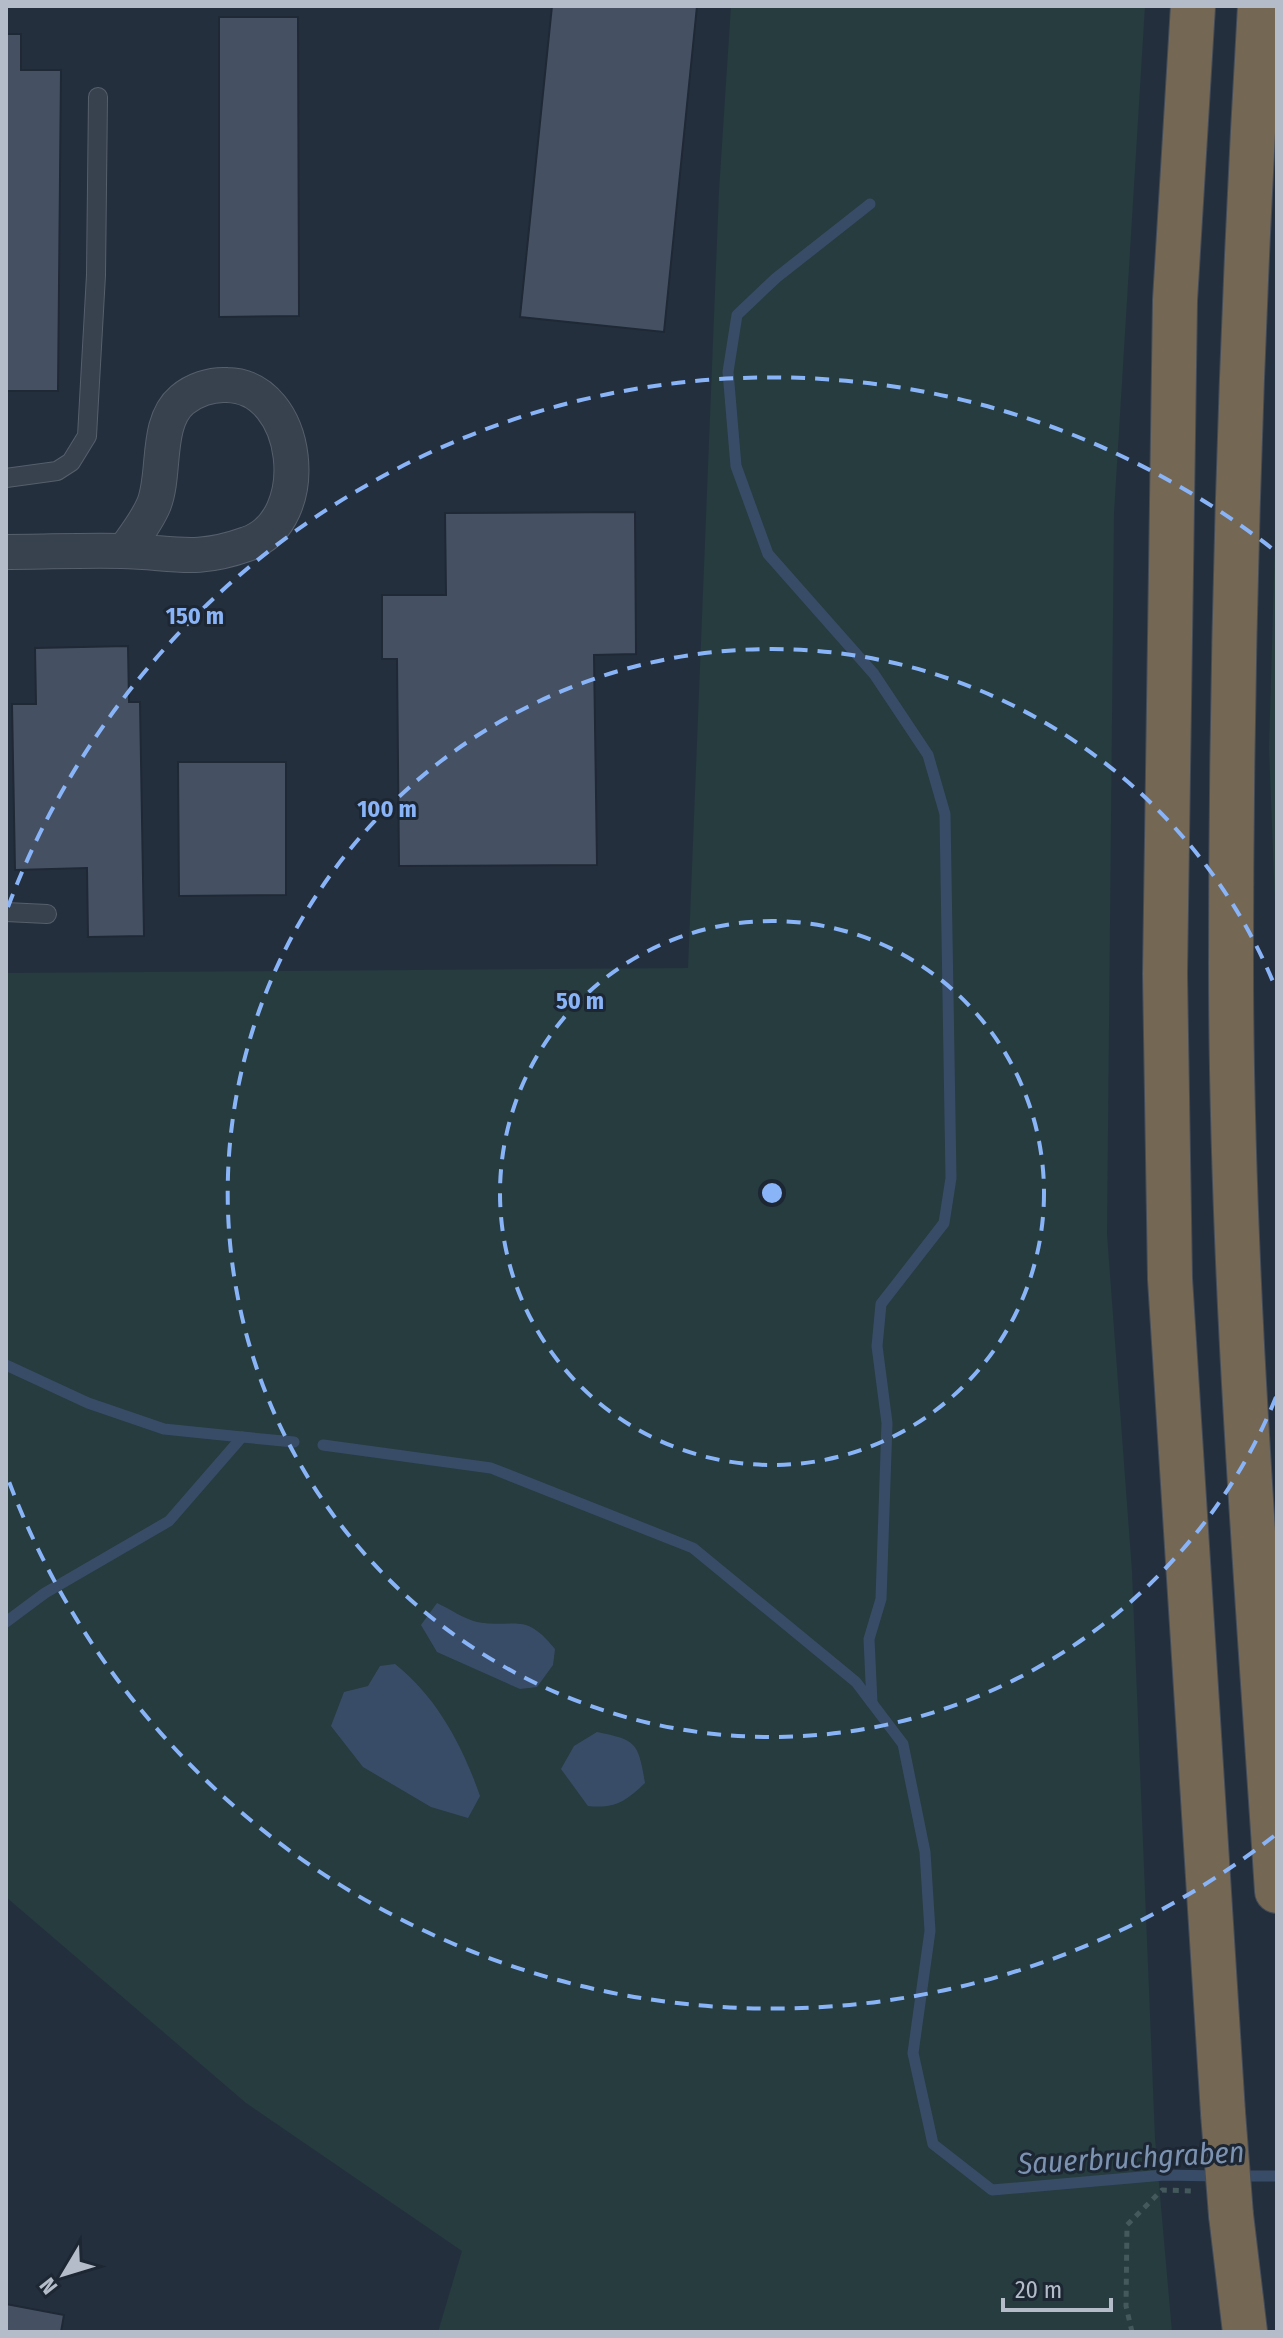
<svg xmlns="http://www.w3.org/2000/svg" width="1283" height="2338" font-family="'Fira Sans Condensed',sans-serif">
<rect width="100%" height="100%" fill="#242f3e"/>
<!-- green -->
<g fill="#263c3f">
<path d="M731 6H1145L1114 513 1107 1234 1132 1571 1155 2138 1172 2332H438L462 2251 246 2103 6 1897V973L688 968 719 191Z"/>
<path d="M1277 474V956L1269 748Z"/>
</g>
<!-- water -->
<g fill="#394c67">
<path d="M437 1603C450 1609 464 1619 477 1622 517 1629 524 1611 555 1649L553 1665 537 1687 520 1689 437 1652 421 1625Z"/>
<path d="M395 1664C437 1697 463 1747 480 1796L468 1818 431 1807 363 1767 331 1726 344 1692 368 1686 380 1666Z"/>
<path d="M597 1732C637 1740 638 1743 645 1783 626 1801 615 1809 588 1806L561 1769 574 1746Z"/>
</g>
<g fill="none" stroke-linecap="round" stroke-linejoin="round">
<!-- stream -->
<g stroke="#394c67" stroke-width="11">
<path d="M870 204 776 278 737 315 728 372 736 466 768 554 874 674 928 755 945 814 951 1178 944 1223 881 1304 877 1346 887 1423 881 1599 869 1639 872 1703"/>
<path d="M6 1365 88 1403 164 1429 242 1437"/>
<path d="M323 1445 491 1468 693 1548 856 1682 903 1744 925 1852 930 1931 913 2053 933 2144 992 2190 1164 2175 1219 2176"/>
<path d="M6 1622 45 1593 169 1521 242 1437 294 1442"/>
<path d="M1236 2176H1277"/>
</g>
</g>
<!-- building -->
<g fill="#455162" stroke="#1f2835" stroke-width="2">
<path d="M552 6H697L664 332 520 317Z"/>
<path d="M219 17H298L299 316 219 317Z"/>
<path d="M6 34H21V70H61L58 391H6Z"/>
<path d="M635 512 636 654 594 655 597 865 399 866 397 659H382V595H446L445 513Z"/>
<path d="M128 646 129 702H140L144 936 88 937 87 868 15 870 12 704H36L35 648Z"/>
<path d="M178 762H286V895L179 896Z"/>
<path d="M6 2304 64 2315 61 2332H6Z"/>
</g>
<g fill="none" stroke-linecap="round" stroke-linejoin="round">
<defs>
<g id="lane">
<path d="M6 478 57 471 71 462 87 436 96 275 98 97"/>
<path d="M6 912 47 914"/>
</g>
<path id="street" d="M6 552C44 552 83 550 122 551 173 552 194 563 247 544 316 521 301 386 227 385 211 384 194 390 182 400 155 423 166 473 154 504 147 521 135 536 125 550"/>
<g id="highway">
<path d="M1193 6 1175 300 1165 974 1170 1279 1223 2113"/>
<path d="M1260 6C1241 325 1231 644 1231 963 1231 1273 1257 1583 1277 1891"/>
<path d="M1231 2215 1245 2332"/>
</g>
</defs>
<!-- lane casing -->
<use href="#lane" stroke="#565f6c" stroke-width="20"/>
<!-- street casing -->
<use href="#street" stroke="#565f6c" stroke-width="36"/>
<!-- highway casing -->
<use href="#highway" stroke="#434c59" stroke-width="46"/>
<!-- path -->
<path stroke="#44595c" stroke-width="5" stroke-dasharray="6 6" stroke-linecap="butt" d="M1132 2332 1126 2306 1127 2225 1162 2190 1192 2191"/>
<!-- lane -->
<use href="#lane" stroke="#38414e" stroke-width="18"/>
<!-- street -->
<use href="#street" stroke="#38414e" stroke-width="34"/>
<!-- highway -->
<use href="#highway" stroke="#746855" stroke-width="44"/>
<defs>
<path id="highway-bridge" d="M1223 2113 1231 2215"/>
</defs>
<!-- highway-bridge casing -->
<use href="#highway-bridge" stroke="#434c59" stroke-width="46" stroke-linecap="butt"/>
<!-- highway-bridge -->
<use href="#highway-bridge" stroke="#746855" stroke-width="44"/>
</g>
<!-- distance rings -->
<g fill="none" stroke="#8ab4f8" stroke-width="4" stroke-dasharray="14 10">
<circle cx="772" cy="1193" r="272"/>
<path d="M1276 1397A544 544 0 1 1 1276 989"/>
<path d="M1274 1836A816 816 0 0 1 8 1479M8 907A816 816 0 0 1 1274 550"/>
</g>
<g text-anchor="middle" stroke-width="6" stroke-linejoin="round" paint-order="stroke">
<!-- water labels -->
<g font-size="30" font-style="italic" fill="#7c92b1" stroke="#1d2633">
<text transform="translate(1131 2158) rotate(-3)" y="10">Sauerbruchgraben</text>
</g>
</g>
<circle cx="772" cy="1193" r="12" fill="#8ab4f8" stroke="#1d2633" stroke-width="4"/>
<g font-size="24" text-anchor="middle" font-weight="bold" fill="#8ab4f8" stroke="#1d2633" stroke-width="6" stroke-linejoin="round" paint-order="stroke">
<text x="195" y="624">150 m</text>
<text x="387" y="817">100 m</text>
<text x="580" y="1009">50 m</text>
</g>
<!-- border -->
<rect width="1283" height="2338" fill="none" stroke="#b4bcc9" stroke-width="16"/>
<!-- north arrow -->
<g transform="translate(64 2274) rotate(232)" stroke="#1d2633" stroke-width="6" paint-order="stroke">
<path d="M0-6L14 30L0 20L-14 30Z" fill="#b4bcc9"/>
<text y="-12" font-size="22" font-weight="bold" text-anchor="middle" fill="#b4bcc9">N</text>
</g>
<!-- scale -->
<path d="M1003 2298v12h108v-12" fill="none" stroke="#b4bcc9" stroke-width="4"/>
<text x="1015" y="2298" font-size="24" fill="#b4bcc9" stroke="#1d2633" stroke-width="6" paint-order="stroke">20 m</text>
</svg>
